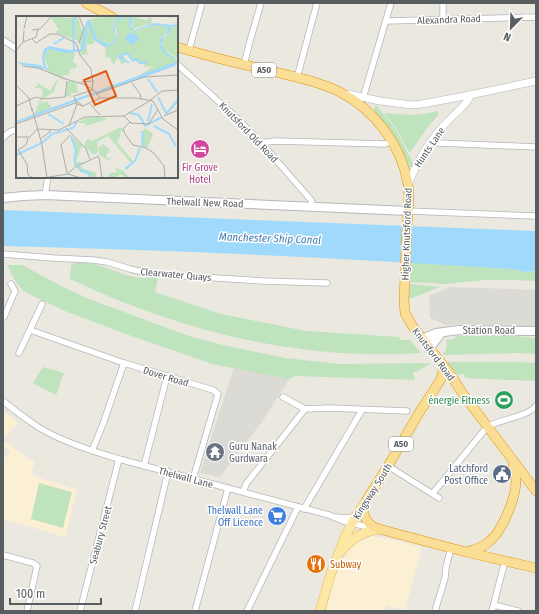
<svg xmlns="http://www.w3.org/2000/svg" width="539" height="614" font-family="'Fira Sans Condensed',sans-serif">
<rect width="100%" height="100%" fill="#ebe8e0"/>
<!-- commercial -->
<g fill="#fcf0d4">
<path d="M3 410 18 423 3 439Z"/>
<path d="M3 440 30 460 35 461 31 475 77 490 65 537 3 519V462L4 460 10 451 3 445Z"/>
<path d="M372 536 402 542 422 548 405 611 387 605 385 611H326L335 576 352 544Z"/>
</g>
<!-- industrial -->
<g fill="#dcdad4">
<path d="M450 287 536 290V328L459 324 446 325 430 318 429 296Z"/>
<path d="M234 367 289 379 264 419 220 477 200 473Z"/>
</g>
<!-- green -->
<g fill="#bfe3bc">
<path d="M376 105 395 128 412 161 413 164 412 167H409C402 152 396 136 385 123 381 119 375 114 374 108Z"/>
<path d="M437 111 439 114C428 126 419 139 410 153L409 152 396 128 385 114 387 113C404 115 421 116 437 111Z"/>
<path d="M411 262 511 269 526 272 536 271V281L511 280H485L444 284 410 282Z"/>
<path d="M74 263H88L102 266 125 275 139 278H158L155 292 221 314 306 331 399 337 401 340H410L421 353C300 361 179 331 70 279L71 265Z"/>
<path d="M7 265H22L63 287 89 299 189 336 223 345 285 358 340 364 431 363 418 371 413 372 415 380 295 376 289 379 212 364 123 333 65 311 23 291 14 279Z"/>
<path d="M410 284 440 287 409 299Z"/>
<path d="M456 336H515L536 338V354L517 353 444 355 442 354C448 351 447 344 447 339L451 340 455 338Z"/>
<path d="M446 362H516L536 363V381L465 378 464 374 458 375Z"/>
<path d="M43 367 64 373 56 395 33 383Z"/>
<path d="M39 483 72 492 63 528 31 519Z"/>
</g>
<!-- water -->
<path fill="#9fdafc" d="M3 210 536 231V271L526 272 511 269C342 258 173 250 3 246Z"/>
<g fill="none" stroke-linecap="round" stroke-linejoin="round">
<defs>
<g id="minor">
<path d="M443 3V20"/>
<path d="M386 21 536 17"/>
<path d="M3 40 17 49"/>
<path d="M189 50 202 3"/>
<path d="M177 64 238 119 263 145 311 200 313 207"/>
<path d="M244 65 250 41 261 3"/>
<path d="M297 78 317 3"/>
<path d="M363 98 391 3"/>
<path d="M3 138C7 133 11 130 17 130"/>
<path d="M431 141 439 143 536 147"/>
<path d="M263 145 266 142 276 141 385 144 392 141"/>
<path d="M45 195 48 177"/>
<path d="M408 211 536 216"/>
<path d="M3 254 53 258 93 260 107 262 130 269 152 274 263 281 327 283"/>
<path d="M3 317H4L15 291 11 284"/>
<path d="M30 330 124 363 213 390 218 394 193 479"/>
<path d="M19 353 42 304"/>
<path d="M283 397 305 409 329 408 407 411"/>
<path d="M3 401C14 410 26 419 38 427 63 442 92 451 119 459L329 515 343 521 372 528"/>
<path d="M92 451 103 424 124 363"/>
<path d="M144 466 167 376"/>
<path d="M388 466 439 498"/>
<path d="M243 492 246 484 305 409"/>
<path d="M433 493 487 427C501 419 527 417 536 406"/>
<path d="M304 509 362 410"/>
<path d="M335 517 348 518 356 516"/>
<path d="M3 555 33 563 37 566 27 611"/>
<path d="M494 605 518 611"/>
<path d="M80 611 119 459"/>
<path d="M135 611 168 472"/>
<path d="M195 611 228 488"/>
<path d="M247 611 298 507"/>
<path d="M435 611 445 578 446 567 451 548"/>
<path d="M492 611 505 561"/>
</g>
<g id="tertiary">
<path d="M348 94 380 101 412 105 422 104 470 95 536 81"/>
<path d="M408 185C417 161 430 139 448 121 454 114 469 103 470 95"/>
</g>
<g id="secondary">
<path d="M3 198 23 196 45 195 408 211"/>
<path d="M422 339 436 333 459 330 536 331"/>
<path d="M429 349 441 333"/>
</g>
<g id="primary">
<path d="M341 551C351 539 363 531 379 529"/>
<path d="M320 611 330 576 345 537 356 516 366 501"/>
</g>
<g id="trunk">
<path d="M86 3 112 17"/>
<path d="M177 47C204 55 231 62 259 68 285 75 316 80 340 92 375 110 401 145 408 184 410 197 408 212 407 226 406 251 405 276 404 301L405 313 413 327 450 374 463 394 536 491"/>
<path d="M443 366V371L441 379 419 413 388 466 366 501C361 514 365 524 379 529L466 552 536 568"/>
<path d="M466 552C475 550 484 547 491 540 503 529 516 497 516 481 516 475 515 471 513 466"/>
</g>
</defs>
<!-- minor casing -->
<use href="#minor" stroke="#b3b6ba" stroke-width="7"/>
<!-- tertiary casing -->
<use href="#tertiary" stroke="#b3b6ba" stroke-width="8"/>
<!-- secondary casing -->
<use href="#secondary" stroke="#b4b7bc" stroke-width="10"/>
<!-- primary casing -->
<use href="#primary" stroke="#ecb958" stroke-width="10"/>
<!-- trunk casing -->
<use href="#trunk" stroke="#e49007" stroke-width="10"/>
<!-- minor -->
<use href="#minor" stroke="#fff" stroke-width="5.5"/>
<!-- tertiary -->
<use href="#tertiary" stroke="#fff" stroke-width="7"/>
<!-- secondary -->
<use href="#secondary" stroke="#fff" stroke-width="8"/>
<!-- primary -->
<use href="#primary" stroke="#fce8a4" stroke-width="9"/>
<!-- trunk -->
<use href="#trunk" stroke="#fade96" stroke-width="9"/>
</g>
<!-- icons -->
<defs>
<symbol id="hotel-disc" viewBox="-11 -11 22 22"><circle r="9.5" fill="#d1479c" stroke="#fff"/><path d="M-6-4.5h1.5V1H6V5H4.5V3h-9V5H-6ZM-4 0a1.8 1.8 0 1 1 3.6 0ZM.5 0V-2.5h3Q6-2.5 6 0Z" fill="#fff"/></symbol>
<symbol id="stadium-disc" viewBox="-11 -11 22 22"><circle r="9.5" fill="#2e9e5b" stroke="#fff"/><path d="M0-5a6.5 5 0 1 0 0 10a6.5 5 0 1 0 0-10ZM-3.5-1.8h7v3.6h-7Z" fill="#fff"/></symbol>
<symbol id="temple-disc" viewBox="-11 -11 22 22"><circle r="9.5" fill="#6b7280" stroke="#fff"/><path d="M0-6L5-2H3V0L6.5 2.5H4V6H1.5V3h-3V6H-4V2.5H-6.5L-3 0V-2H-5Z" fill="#fff"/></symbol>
<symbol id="civic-disc" viewBox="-11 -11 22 22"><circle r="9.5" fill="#5c6f8a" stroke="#fff"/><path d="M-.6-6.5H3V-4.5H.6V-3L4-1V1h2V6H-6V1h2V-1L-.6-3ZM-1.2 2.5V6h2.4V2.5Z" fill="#fff"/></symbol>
<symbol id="supermarket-disc" viewBox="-11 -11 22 22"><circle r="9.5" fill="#3f7fe0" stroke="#fff"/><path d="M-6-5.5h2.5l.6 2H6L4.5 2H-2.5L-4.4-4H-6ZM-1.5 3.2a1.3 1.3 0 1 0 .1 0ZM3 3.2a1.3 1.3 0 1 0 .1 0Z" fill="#fff"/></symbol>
<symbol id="restaurant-disc" viewBox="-11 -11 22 22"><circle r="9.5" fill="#e8710a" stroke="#fff"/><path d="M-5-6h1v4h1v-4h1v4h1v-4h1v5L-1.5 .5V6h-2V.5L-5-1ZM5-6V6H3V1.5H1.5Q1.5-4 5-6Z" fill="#fff"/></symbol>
</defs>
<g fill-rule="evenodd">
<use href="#hotel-disc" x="189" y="138" width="22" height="22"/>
<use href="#stadium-disc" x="493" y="389" width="22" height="22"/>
<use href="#temple-disc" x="204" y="441" width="22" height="22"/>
<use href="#civic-disc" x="491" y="463" width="22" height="22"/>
<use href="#supermarket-disc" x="266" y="505" width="22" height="22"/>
<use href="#restaurant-disc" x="305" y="553" width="22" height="22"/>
</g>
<g text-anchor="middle" stroke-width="3" stroke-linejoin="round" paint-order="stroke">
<!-- shield labels -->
<g fill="#fff" stroke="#8a8e90" stroke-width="1">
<rect x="252" y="63" width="24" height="14" rx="3"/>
<rect x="389" y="437" width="24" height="14" rx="3"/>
</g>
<g font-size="9" font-weight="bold" fill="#585d60">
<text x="264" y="73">A50</text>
<text x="401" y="447">A50</text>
</g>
<!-- street labels -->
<g font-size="10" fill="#585d60" stroke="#fff">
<text transform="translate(449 19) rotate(-2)" y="4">Alexandra Road</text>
<text transform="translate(249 132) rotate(46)" y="4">Knutsford Old Road</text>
<text transform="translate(429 147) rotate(-56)" y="4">Hunts Lane</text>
<text transform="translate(205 202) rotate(2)" y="4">Thelwall New Road</text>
<text transform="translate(406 234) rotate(-88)" y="4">Higher Knutsford Road</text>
<text transform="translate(176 274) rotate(5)" y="4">Clearwater Quays</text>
<text x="489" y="334">Station Road</text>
<text transform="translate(434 354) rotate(53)" y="4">Knutsford Road</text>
<text transform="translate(166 376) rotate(17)" y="4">Dover Road</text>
<text transform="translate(186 477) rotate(15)" y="4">Thelwall Lane</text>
<text transform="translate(372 491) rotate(-58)" y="4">Kingsway South</text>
<text transform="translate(100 535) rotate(-75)" y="4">Seabury Street</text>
</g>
<!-- hotel labels -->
<g font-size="10" fill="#b23c85" stroke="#fff">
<text x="200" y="171">Fir Grove<tspan x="200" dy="12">Hotel</tspan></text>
</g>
<!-- leisure labels -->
<g font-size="10" fill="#27864d" stroke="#fff" text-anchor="end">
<text x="490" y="404">énergie Fitness</text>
</g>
<!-- worship labels -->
<g font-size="10" fill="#5b616d" stroke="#fff" text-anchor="start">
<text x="229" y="450">Guru Nanak<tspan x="229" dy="12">Gurdwara</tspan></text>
</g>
<!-- service labels -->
<g font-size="10" fill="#4e5e75" stroke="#fff" text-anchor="end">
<text x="488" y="472">Latchford<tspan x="488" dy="12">Post Office</tspan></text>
</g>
<!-- shop labels -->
<g font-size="10" fill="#366cbe" stroke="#fff" text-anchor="end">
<text x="263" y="514">Thelwall Lane<tspan x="263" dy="12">Off Licence</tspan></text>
</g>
<!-- food labels -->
<g font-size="10" fill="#c56008" stroke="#fff" text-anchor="start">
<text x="330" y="568">Subway</text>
</g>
<!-- water labels -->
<g font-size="11" font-style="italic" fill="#3e7bad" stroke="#fff">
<text transform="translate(270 238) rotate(2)" y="4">Manchester Ship Canal</text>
</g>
</g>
<!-- overview -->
<g transform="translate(16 16)">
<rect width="162" height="162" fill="#ebe8e0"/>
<path d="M37 0 55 2 61 0 66 14 69 10 65 33 62 25 39 16 43 14 35 2ZM88 0H105L100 3 97 11 100 24 91 29 79 21 75 3ZM109 0H114L113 11 119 15 138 9 151 10 152 15 144 23V31L162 45 119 62 138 50 130 51 120 43 117 45 111 37 107 39 110 45H112L114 48 112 46 105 48 102 41 98 49 94 42 89 41 90 32 79 25 77 28 70 29 72 38 65 39 64 36 69 31 72 6 75 7 78 24 90 31 101 25 100 6ZM117 0 129 4 135 1 136 7 116 13ZM162 10V41H159L147 33 145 25 154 16V11ZM33 32 59 37 57 46 61 48 60 52 54 53 53 59H48L41 66 38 75 26 84 25 87 31 85 36 92 18 99 27 77 25 72H18L22 69 20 66 34 75 40 65 45 62 30 55 32 50 28 42ZM54 65 66 69 60 68 62 76 70 75 53 78 58 81 50 80V66ZM84 101 92 103 69 110V107H61L70 102ZM105 111 107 115 103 117 105 118 101 126 118 146 112 153H110L115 147 92 120 81 126 82 136 78 139 68 130 71 123 76 125ZM129 112 137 118 131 132 126 131 127 119 124 115 127 116ZM54 119 66 129 60 146H69L58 151 59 134ZM87 128 94 134 90 139 92 143 96 140 93 145 84 139 82 132ZM67 148 65 151 68 153 81 157 78 162H73L71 158 62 153 61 151ZM99 151 107 155 114 162H109L105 158 99 162H92L93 157 101 156Z" fill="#bfe3bc"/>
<path d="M105 0H109L100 6 99 16 101 24 95 30 89 31 78 24 72 6 69 30 66 35 51 37 32 33 28 42 31 54 7 49 0 46 25 49 28 53 26 43 28 33 33 30 53 34 65 33 70 6 74 3 80 22 92 29 100 24 97 13 100 3ZM114 0H117L115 11 118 14 138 7 157 9 162 4 159 8 162 10 154 11 155 15 148 20 145 29 152 38 162 43 152 40 144 32V23L152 15 151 10 138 9 117 15 113 11ZM114 17 119 18 123 23 116 29 109 23ZM162 45 159 50 0 107V105Z" fill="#9fdafc"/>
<path fill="none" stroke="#9fdafc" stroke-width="2" d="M38 28 49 21M58 34 57 5 60 0M102 40 113 47M103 41 111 37 117 45 120 43 124 47 131 46M132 63 141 76M142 81 150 97M114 97 123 99 129 110 146 101M32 98 48 108M150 98 162 84M132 106 136 88M138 110 153 118 160 130M55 120 60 134 58 143 60 149M126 130 127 115M0 139 26 127 36 118 57 112 61 106M62 150 65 155 74 157 75 162M109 153 119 145 124 132"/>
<path fill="none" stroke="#acaca9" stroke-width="1" d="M8 13 11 0M16 14 24 13 36 0M16 23 20 27 34 18H42L60 27M7 26 20 21 22 13M60 27 64 39 75 53 77 66M63 27 68 13 63 0M0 35 7 26 8 15M6 50 22 52 49 63M46 62 67 68 78 74 84 82H120L137 85 147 103 162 114M65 66 77 65 76 73M116 67 124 78 125 83M0 69 13 82 16 95M80 78 128 61 162 59M133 85 146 75 162 74M74 88 84 99M0 90 20 81 27 83 49 81 51 65M67 90 84 82M67 90 61 88 58 80 77 74M16 92 26 129 31 162M108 100 115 107 133 108 142 93M148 100 162 94M114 106 107 113 109 118 117 129 130 132 138 137 148 150 149 162M0 108 62 86 67 90M53 110 61 88M50 112 70 133 74 143M21 113 43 114 69 101 108 100 135 84M0 121H14L21 113M24 123 34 116V113M2 134 11 148 12 159 17 162M2 134 10 129 12 122M83 141 86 162M51 157 45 129 54 119M52 157 61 150 83 140M52 158 65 162M27 162 52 158"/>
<path fill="#e15910" fill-opacity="0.15" stroke="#e15910" stroke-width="2" d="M90 55 100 80 79 89 68 64Z"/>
<rect width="162" height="162" fill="none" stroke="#585d60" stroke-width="2"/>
</g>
<!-- border -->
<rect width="539" height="614" fill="none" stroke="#585d60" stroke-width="8"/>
<!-- north arrow -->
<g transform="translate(511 28) rotate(203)" stroke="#ffffff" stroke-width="3" paint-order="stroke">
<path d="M0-3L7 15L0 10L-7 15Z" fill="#585d60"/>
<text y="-6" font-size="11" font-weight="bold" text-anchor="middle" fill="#585d60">N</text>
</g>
<!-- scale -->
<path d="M10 598v6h91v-6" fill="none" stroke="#585d60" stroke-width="2"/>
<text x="16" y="598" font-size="12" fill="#585d60" stroke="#ffffff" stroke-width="3" paint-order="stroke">100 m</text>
</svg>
